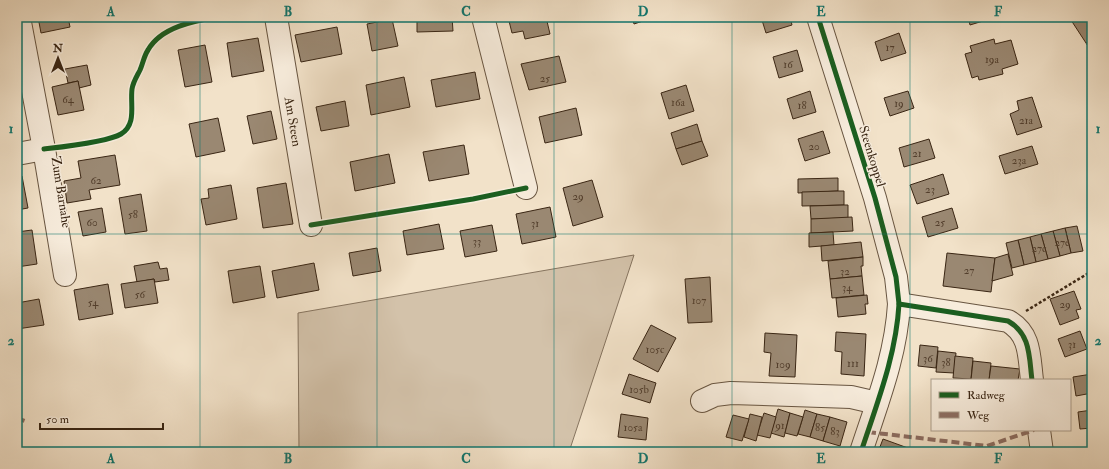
<svg xmlns="http://www.w3.org/2000/svg" width="1109" height="469" font-family="'IM FELL Double Pica',serif">
<rect width="100%" height="100%" fill="#f2e2c9"/>
<filter id="stains"><feTurbulence type="fractalNoise" baseFrequency=".005" numOctaves="4"/><feColorMatrix values="0 0 0 0 .2 0 0 0 0 .09 0 0 0 0 .02 0 0 0 .5 -.17"/></filter>
<radialGradient id="worn" r=".72"><stop offset=".6" stop-color="#630" stop-opacity="0"/><stop offset="1" stop-color="#630" stop-opacity=".3"/></radialGradient>
<!-- green -->
<path fill="#d3c2aa" stroke="#86745f" d="M634 255 569 452H299L298 313Z"/>
<!-- building -->
<g fill="#9a8872" stroke="#3a2614">
<path d="M38 17H68L70 27 41 33Z"/>
<path d="M417 17H452L453 31 417 32Z"/>
<path d="M508 17H546L550 34 525 39 523 31 512 33Z"/>
<path d="M632 17H655L634 24Z"/>
<path d="M761 17H790L792 25 766 33Z"/>
<path d="M968 17H996L970 25Z"/>
<path d="M1069 17H1092V39L1086 43Z"/>
<path d="M392 19 398 46 372 51 367 24Z"/>
<path d="M337 27 342 54 301 62 295 35Z"/>
<path d="M899 33 906 53 881 61 875 42Z"/>
<path d="M258 38 264 71 232 77 227 43Z"/>
<path d="M994 39 995 44 1011 40 1018 64 1002 69 1003 74 979 80 978 76 972 78 965 54 972 52 970 46Z"/>
<path d="M1092 39V53L1086 43Z"/>
<path d="M205 45 212 82 185 87 178 50Z"/>
<path d="M797 50 803 71 779 78 773 57Z"/>
<path d="M559 56 566 82 529 90 521 64Z"/>
<path d="M87 65 91 85 79 88 78 81 68 83 65 69Z"/>
<path d="M475 72 480 99 436 107 431 80Z"/>
<path d="M404 77 410 107 371 115 366 85Z"/>
<path d="M78 81 84 110 58 115 52 87Z"/>
<path d="M686 85 694 111 669 119 661 93Z"/>
<path d="M810 91 816 112 793 119 787 99Z"/>
<path d="M908 91 914 108 890 116 884 98Z"/>
<path d="M1032 97 1042 127 1017 135 1010 114 1019 110 1017 101Z"/>
<path d="M345 101 349 126 321 131 316 107Z"/>
<path d="M576 108 582 135 545 143 539 117Z"/>
<path d="M271 111 277 139 253 144 247 116Z"/>
<path d="M218 118 225 151 196 157 189 124Z"/>
<path d="M697 124 702 141 676 149 671 133Z"/>
<path d="M823 131 830 153 805 161 798 139Z"/>
<path d="M929 139 935 158 904 167 899 148Z"/>
<path d="M702 141 708 156 682 165 676 149Z"/>
<path d="M464 145 469 174 429 181 423 152Z"/>
<path d="M1032 146 1038 164 1005 174 999 156Z"/>
<path d="M389 154 395 183 355 191 350 162Z"/>
<path d="M115 155 120 185 89 190 91 199 67 203 64 181 81 178 78 161Z"/>
<path d="M943 174 949 194 917 204 910 185Z"/>
<path d="M22 176 28 208 17 210V177Z"/>
<path d="M838 178V191L798 193V179Z"/>
<path d="M592 180 603 217 573 226 563 188Z"/>
<path d="M286 183 293 224 263 228 257 188Z"/>
<path d="M231 185 237 219 206 225 201 199 209 198 208 189Z"/>
<path d="M838 191H844V205L802 206V192Z"/>
<path d="M141 194 147 231 125 234 119 198Z"/>
<path d="M844 205H848V218L811 219 810 206Z"/>
<path d="M550 207 556 237 522 244 516 214Z"/>
<path d="M102 208 106 232 83 236 78 212Z"/>
<path d="M952 208 958 228 928 237 922 217Z"/>
<path d="M852 217 853 231 811 233V219Z"/>
<path d="M439 224 444 249 407 255 403 231Z"/>
<path d="M492 225 497 251 465 257 460 231Z"/>
<path d="M1077 226 1083 251 1071 253 1065 228Z"/>
<path d="M1065 228 1071 253 1060 256 1053 231Z"/>
<path d="M32 230 37 264 17 267V232Z"/>
<path d="M1053 231 1060 256 1048 259 1041 234Z"/>
<path d="M833 232 834 245 809 247V233Z"/>
<path d="M1041 234 1048 259 1036 262 1030 237Z"/>
<path d="M1030 237 1036 262 1024 265 1018 240Z"/>
<path d="M1018 240 1024 265 1012 268 1006 243Z"/>
<path d="M861 242 863 257 822 261 821 246Z"/>
<path d="M377 248 381 271 353 276 349 253Z"/>
<path d="M947 253 995 258 991 292 943 286Z"/>
<path d="M1008 254 1013 275 992 281 995 258Z"/>
<path d="M863 257V266H861L862 276 830 279 828 261Z"/>
<path d="M158 262 160 269 167 268 169 280 155 282 154 279 137 282 134 266Z"/>
<path d="M314 263 319 290 277 298 272 271Z"/>
<path d="M260 266 265 297 233 303 228 271Z"/>
<path d="M862 276 864 295 832 298 830 279Z"/>
<path d="M710 277 712 322 688 323 685 279Z"/>
<path d="M154 279 158 303 125 308 121 284Z"/>
<path d="M108 284 113 314 79 320 74 290Z"/>
<path d="M1074 291 1081 309 1076 310 1079 318 1060 325 1050 299Z"/>
<path d="M867 295 868 304H865L866 314 838 317 836 298Z"/>
<path d="M39 299 44 325 17 329V303Z"/>
<path d="M651 325 676 338 658 372 633 359Z"/>
<path d="M1080 331 1087 349 1065 357 1058 339Z"/>
<path d="M836 332 866 334 864 376 841 374 842 352 835 351Z"/>
<path d="M765 333 797 335 795 377 769 376 771 353 764 352Z"/>
<path d="M920 345 938 347 936 368 918 366Z"/>
<path d="M938 351 956 353 954 373 936 372Z"/>
<path d="M955 356 973 358 971 379 953 378Z"/>
<path d="M973 361 991 363 989 380H971Z"/>
<path d="M991 366 1020 369 1018 380H989Z"/>
<path d="M629 374 656 383 650 403 622 394Z"/>
<path d="M1092 374V393L1076 396 1073 377Z"/>
<path d="M778 409 790 413 784 437 771 433Z"/>
<path d="M805 410 817 414 810 437 798 434Z"/>
<path d="M1092 410V428L1080 429 1078 412Z"/>
<path d="M764 413 776 417 770 438 757 435Z"/>
<path d="M790 413 803 417 797 436 785 433Z"/>
<path d="M621 414 648 418 646 440 618 437Z"/>
<path d="M750 414 762 417 756 441 744 437Z"/>
<path d="M817 414 830 417 823 441 810 437Z"/>
<path d="M733 415 749 419 742 441 726 437Z"/>
<path d="M830 417 847 422 840 446 823 441Z"/>
<path d="M883 439 919 452H878Z"/>
</g>
<g fill="none" stroke-linecap="round" stroke-linejoin="round">
<defs>
<g id="minor">
<path d="M19 17 44 149 65 275"/>
<path id="s1" d="M276 17 311 225"/>
<path d="M483 17 526 188"/>
<path d="M818 17 875 198 896 277 899 304"/>
<path d="M17 154 44 149"/>
<path d="M702 401 715 395 731 393 851 397 877 403"/>
<path d="M1039 430 1042 452"/>
<path d="M861 452C877 403 896 356 899 304L1008 321C1031 334 1029 357 1032 380"/>
</g>
</defs>
<!-- minor casing -->
<use href="#minor" stroke="#685541" stroke-width="24"/>
<!-- path -->
<path stroke="#3a2614" stroke-width="2.5" stroke-dasharray="3 2" stroke-linecap="butt" d="M1026 311 1092 271"/>
<!-- minor -->
<use href="#minor" stroke="#f7ecdc" stroke-width="22"/>
<!-- quiet -->
<g stroke="#8d6e63" stroke-width="4" stroke-dasharray="8 4" stroke-linecap="butt">
<path d="M17 418 25 421"/>
<path d="M868 432 987 446 1034 430"/>
</g>
<defs>
<g id="cycleway">
<path d="M818 17 875 198 896 277 899 304"/>
<path d="M44 149C61 147 108 142 121 134 137 124 130 105 132 89 133 82 137 76 140 70 143 63 144 56 148 50 161 27 194 21 217 17"/>
<path d="M311 225 473 199 526 188"/>
<path d="M861 452C877 403 896 356 899 304L1008 321C1031 334 1029 357 1032 380"/>
</g>
</defs>
<!-- cycleway casing -->
<use href="#cycleway" stroke="#f7ecdc" stroke-width="8"/>
<!-- cycleway -->
<use href="#cycleway" stroke="#1b5e20" stroke-width="5"/>
</g>
<!-- grid -->
<path fill="none" stroke="#0f766e" stroke-width="1" stroke-opacity="0.55" d="M200 17V452M377 17V452M554 17V452M732 17V452M910 17V452M17 234H1092"/>
<g text-anchor="middle" stroke-width="3" stroke-linejoin="round" paint-order="stroke">
<!-- number labels -->
<g font-size="11" fill="#523e2c">
<text x="890" y="51">17</text>
<text x="992" y="63">19a</text>
<text x="788" y="68">16</text>
<text x="545" y="82">25</text>
<text x="68" y="103">64</text>
<text x="678" y="106">16a</text>
<text x="899" y="107">19</text>
<text x="802" y="109">18</text>
<text x="1026" y="124">21a</text>
<text x="814" y="150">20</text>
<text x="917" y="157">21</text>
<text x="1019" y="164">23a</text>
<text x="96" y="184">62</text>
<text x="930" y="193">23</text>
<text x="578" y="200">29</text>
<text x="133" y="218">58</text>
<text x="92" y="226">60</text>
<text x="940" y="226">25</text>
<text x="535" y="227">31</text>
<text x="477" y="245">33</text>
<text x="1062" y="246">27e</text>
<text x="1039" y="252">27c</text>
<text x="969" y="274">27</text>
<text x="845" y="275">32</text>
<text x="847" y="291">34</text>
<text x="140" y="298">56</text>
<text x="699" y="304">107</text>
<text x="93" y="306">54</text>
<text x="1065" y="308">29</text>
<text x="1072" y="348">31</text>
<text x="655" y="353">105c</text>
<text x="928" y="362">36</text>
<text x="946" y="366">38</text>
<text x="853" y="367">111</text>
<text x="783" y="368">109</text>
<text x="639" y="393">105b</text>
<text x="780" y="429">91</text>
<text x="633" y="431">105a</text>
<text x="820" y="431">85</text>
<text x="835" y="435">83</text>
</g>
<!-- street labels -->
<g font-size="13" fill="#3a2614" stroke="#f7ecdc">
<text dy="5" stroke="none"><textPath href="#s1" startOffset="106">Am Steen</textPath></text>
<text transform="translate(873 156) rotate(73)" y="5">Steenkoppel</text>
<text transform="translate(62 192) rotate(81)" y="5">Zum Barnahe</text>
</g>
</g>
<!-- margin -->
<rect width="1109" height="469" fill="none" stroke="#f2e2c9" stroke-width="44"/>
<!-- legend -->
<rect x="931" y="379" width="140" height="52" fill="#f7ecdc" stroke="#ab9d8c"/>
<rect x="939" y="392" width="20" height="6" fill="#1b5e20" stroke="#ab9d8c"/>
<text x="967" y="399" font-size="12" fill="#3a2614">Radweg</text>
<rect x="939" y="412" width="20" height="6" fill="#8d6e63" stroke="#ab9d8c"/>
<text x="967" y="419" font-size="12" fill="#3a2614">Weg</text>
<!-- north arrow -->
<g transform="translate(58 58)" stroke="#f7ecdc" stroke-width="3" paint-order="stroke">
<path d="M0-3L7 15L0 10L-7 15Z" fill="#3a2614"/>
<text y="-6" font-size="11" font-weight="bold" text-anchor="middle" fill="#3a2614">N</text>
</g>
<!-- scale -->
<path d="M40 423v6h123v-6" fill="none" stroke="#3a2614" stroke-width="2"/>
<text x="46" y="423" font-size="12" fill="#3a2614" stroke="#f7ecdc" stroke-width="3" paint-order="stroke">50 m</text>
<rect x="22" y="22" width="1065" height="425" fill="none" stroke="#0f766e" stroke-width="1.5"/>
<g font-size="13" text-anchor="middle" font-weight="bold" fill="#0f766e">
<text x="111" y="16">A</text>
<text x="288" y="16">B</text>
<text x="466" y="16">C</text>
<text x="643" y="16">D</text>
<text x="821" y="16">E</text>
<text x="998" y="16">F</text>
<text x="11" y="133">1</text>
<text x="1098" y="133">1</text>
<text x="11" y="345">2</text>
<text x="1098" y="345">2</text>
<text x="111" y="463">A</text>
<text x="288" y="463">B</text>
<text x="466" y="463">C</text>
<text x="643" y="463">D</text>
<text x="821" y="463">E</text>
<text x="998" y="463">F</text>
</g>
<rect width="100%" height="100%" filter="url(#stains)"/>
<rect width="100%" height="100%" fill="url(#worn)"/>
</svg>
